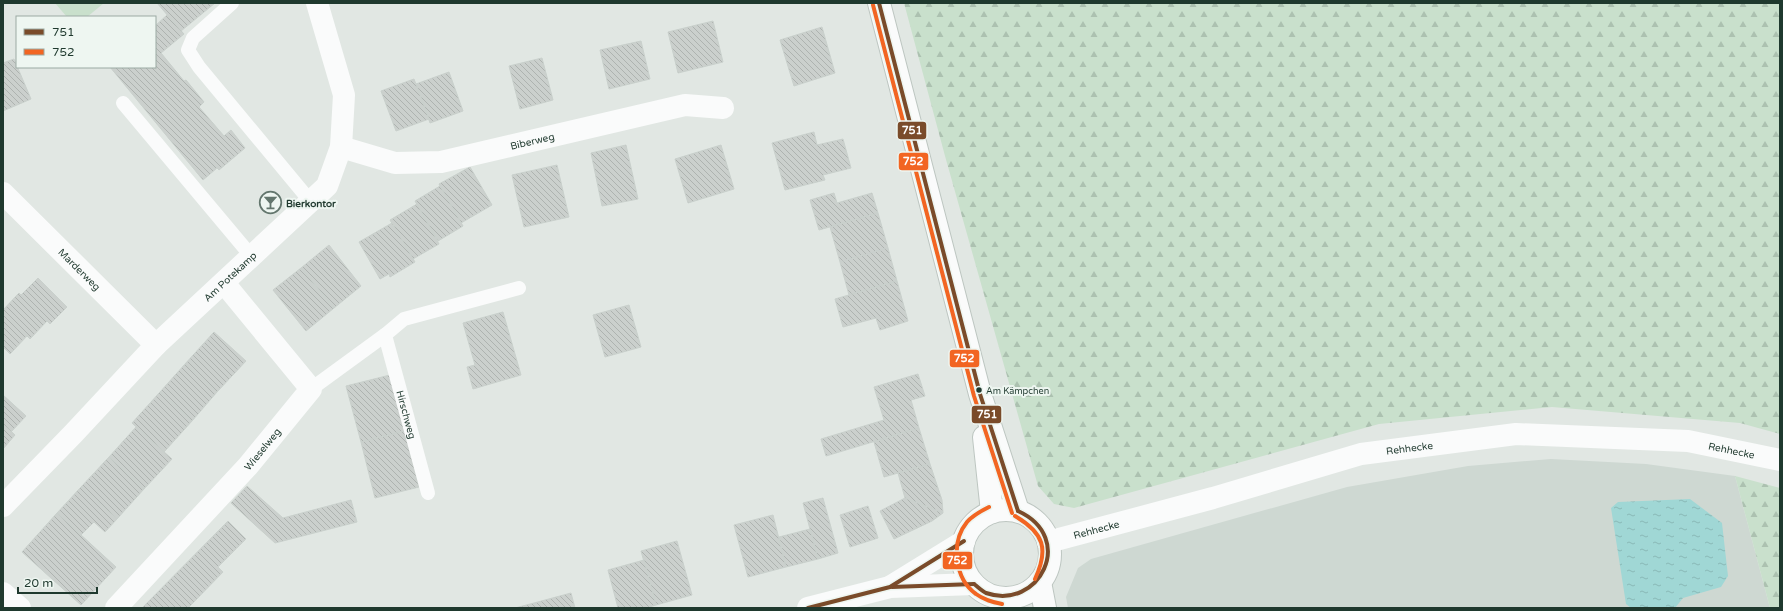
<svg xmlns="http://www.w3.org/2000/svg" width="1783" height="611" font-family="'Varela Round',sans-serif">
<defs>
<pattern id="forest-firs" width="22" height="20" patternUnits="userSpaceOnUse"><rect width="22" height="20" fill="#c9e0cc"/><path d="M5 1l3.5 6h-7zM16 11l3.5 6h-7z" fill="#acc1b0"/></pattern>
<pattern id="water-ripples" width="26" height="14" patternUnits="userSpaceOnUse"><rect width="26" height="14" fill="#a0d7d5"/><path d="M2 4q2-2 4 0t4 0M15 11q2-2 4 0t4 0" fill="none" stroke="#89b9b7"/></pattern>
<pattern id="building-back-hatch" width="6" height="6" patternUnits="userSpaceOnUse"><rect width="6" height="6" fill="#cbd0cd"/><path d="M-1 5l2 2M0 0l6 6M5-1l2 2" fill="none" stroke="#aeb3b0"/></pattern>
</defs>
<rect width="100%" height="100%" fill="#e1e7e3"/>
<!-- built -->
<path fill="#ced8d2" d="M1551 459 1646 464 1735 476 1770 608H1068L1066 597 1078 568 1091 559 1347 487 1468 466Z"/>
<!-- green -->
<path fill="#c9e0cc" d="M55 3H104L87 17H67Z"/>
<!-- forest -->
<g fill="url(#forest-firs)">
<path d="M904 3H1780V434L1740 423 1552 407 1379 424 1074 508 1054 504 1038 486 945 156Z"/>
<path d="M1735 476 1780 488V608H1770Z"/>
</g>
<!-- water -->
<path fill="url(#water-ripples)" d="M1690 499 1722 523 1728 576 1721 587 1683 598 1675 608H1631L1626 604 1611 508 1618 502Z"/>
<!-- building -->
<g fill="url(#building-back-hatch)" stroke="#c9d0cc">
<path d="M157 3H215L181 31Z"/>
<path d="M167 15 184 34 161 53 184 81 186 80 204 102 199 107 224 136 231 130 245 148 219 170 217 168 203 180 110 67H155V26Z"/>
<path d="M713 21 723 62 678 73 668 32Z"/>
<path d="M822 27 835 73 794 86 780 40Z"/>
<path d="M641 41 650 79 609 89 600 50Z"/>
<path d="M542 58 553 100 520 109 509 66Z"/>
<path d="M14 59 31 99 3 111V63Z"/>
<path d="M449 72 463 111 430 123 416 84Z"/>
<path d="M414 79 429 119 396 131 381 91Z"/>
<path d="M814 132 817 145 843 139 851 168 823 175 825 180 785 190 772 143Z"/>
<path d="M626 145 638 199 602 206 591 153Z"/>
<path d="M721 145 734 189 688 203 675 159Z"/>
<path d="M557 165 569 217 524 227 512 175Z"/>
<path d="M470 167 492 205 461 223 439 184Z"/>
<path d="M440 186 463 226 438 241 415 201Z"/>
<path d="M834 193 837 203 872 193 878 213 819 230 810 200Z"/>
<path d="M417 204 439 244 413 259 390 220Z"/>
<path d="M878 213 888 248 840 262 830 227Z"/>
<path d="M392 223 415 262 390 277 389 274 380 279 359 242Z"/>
<path d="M329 245 361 286 334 308 301 268Z"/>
<path d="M888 248 897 281 849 295 840 262Z"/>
<path d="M301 268 334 308 306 331 273 290Z"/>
<path d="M38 278 67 307 50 324 21 295Z"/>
<path d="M897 281 908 321 880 330 876 318 843 327 835 299Z"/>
<path d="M19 293 47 321 30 339 3 312V310Z"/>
<path d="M629 305 641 347 605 357 593 315Z"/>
<path d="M3 312 27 336 10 354 3 347Z"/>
<path d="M503 312 521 375 473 389 467 367 475 365 463 323Z"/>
<path d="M214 332 246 361 217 392 185 364Z"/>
<path d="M185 364 217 392 192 421 160 392Z"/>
<path d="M918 374 925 396 911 400 919 428 826 456 821 439 884 420 874 387Z"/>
<path d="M390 375 405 431 361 442 346 386Z"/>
<path d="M160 392 192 421 164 452 132 423Z"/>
<path d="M3 395 26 416 11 432 3 424Z"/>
<path d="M3 424 15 435 3 449Z"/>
<path d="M136 427 172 459 144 489 109 457Z"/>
<path d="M919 428 930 464 884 477 874 442Z"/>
<path d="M405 431 419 487 375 498 361 442Z"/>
<path d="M109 457 144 489 117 519 81 487Z"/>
<path d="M930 464 942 500 943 513 905 498 898 473Z"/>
<path d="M247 486 283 518 351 500 357 522 275 543 231 503Z"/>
<path d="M81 487 117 519 105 532 94 522 81 535 57 513Z"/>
<path d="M823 498 838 553 818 559 803 503Z"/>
<path d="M905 498 943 513 932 521 894 539 880 511Z"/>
<path d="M868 506 878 538 850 547 840 515Z"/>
<path d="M57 513 116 567 81 605 22 552Z"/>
<path d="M773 515 786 567 748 577 734 525Z"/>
<path d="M228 521 246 539 218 567 223 572 188 608H142Z"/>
<path d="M810 529 818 559 786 567 779 537Z"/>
<path d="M677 541 692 595 656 605 641 551Z"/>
<path d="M644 560 656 605 646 608H618L608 570Z"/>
<path d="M571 593 575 608H536L534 603Z"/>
<path d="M534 603 536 608H515Z"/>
</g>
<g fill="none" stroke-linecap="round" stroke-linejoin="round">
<defs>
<g id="secondary">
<path d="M879 3 980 394 1018 511"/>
<path d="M984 437 992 512"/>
<circle cx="1006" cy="554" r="44"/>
<path d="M1040 582 1045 608"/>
</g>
</defs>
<!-- secondary casing -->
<use href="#secondary" stroke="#bdc6c1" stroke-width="24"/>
<!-- lane -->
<g stroke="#fafbfb" stroke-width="14">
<path d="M232 3 193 38 188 50 199 67 311 202"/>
<path d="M123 103 252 257"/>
<path d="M385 335 404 319 519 288"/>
<path id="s1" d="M311 389 385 335 428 493"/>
</g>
<!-- street -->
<g stroke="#fafbfb" stroke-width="22">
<path id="s2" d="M341 147 395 163 441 162 685 105 723 108"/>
<path id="s3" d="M3 193 156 345"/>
<path id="s4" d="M3 506 73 434 156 345 327 186 341 147 344 95 317 3"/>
<path id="s5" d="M1048 542 1213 498 1361 454 1516 434 1688 441 1780 460"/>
<path d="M891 586 964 541"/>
<path d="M3 593 20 608"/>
<path id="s6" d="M116 608 248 466 311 389 224 283"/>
<path d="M808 608 890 587 974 584"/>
</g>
<!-- secondary -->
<use href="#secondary" stroke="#fafbfb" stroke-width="22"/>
<defs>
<g id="bus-1">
<path d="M879 3 980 394 1018 511"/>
<path d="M974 584C978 587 982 591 986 593 1039 611 1077 538 1018 511"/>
<path d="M892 587 974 584"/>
<path d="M808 608 890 587 964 541"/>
</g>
<g id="bus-2">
<path d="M873 5 974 396 1012 513"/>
<path d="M989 507C981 511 973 515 967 522 950 543 955 579 976 594 984 600 993 602 1002 604"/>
<path d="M1015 516C1044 533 1049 549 1035 579"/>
</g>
</defs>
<!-- bus-1 casing -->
<use href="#bus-1" stroke="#eef6f1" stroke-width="7"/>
<!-- bus-2 casing -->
<use href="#bus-2" stroke="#eef6f1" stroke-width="7"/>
<!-- bus-1 -->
<use href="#bus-1" stroke="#7a4b2a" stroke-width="4"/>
<!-- bus-2 -->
<use href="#bus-2" stroke="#f26522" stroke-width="4"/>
</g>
<!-- icons -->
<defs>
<symbol id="bar-ring" viewBox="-11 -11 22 22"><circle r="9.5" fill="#eef6f1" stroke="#63766d" stroke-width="1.5"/><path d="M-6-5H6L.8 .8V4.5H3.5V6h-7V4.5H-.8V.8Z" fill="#63766d"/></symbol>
</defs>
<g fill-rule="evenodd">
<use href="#bar-ring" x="258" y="190" width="25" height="25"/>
</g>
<!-- markers -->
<circle fill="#1f392e" stroke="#eef6f1" stroke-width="1.5" cx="979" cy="390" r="3.5"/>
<g text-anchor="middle" stroke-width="4" stroke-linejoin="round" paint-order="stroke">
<!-- bus labels -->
<g font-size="9" fill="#1f392e" stroke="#eef6f1" text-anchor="start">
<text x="986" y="394">Am Kämpchen</text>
</g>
<!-- street labels -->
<g font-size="10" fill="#1f392e" stroke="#eef6f1">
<text dy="4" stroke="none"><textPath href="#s2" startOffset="196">Biberweg</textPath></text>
<text dy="4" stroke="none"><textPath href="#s3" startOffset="108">Marderweg</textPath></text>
<text dy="4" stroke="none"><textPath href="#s4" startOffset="323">Am Potekamp</textPath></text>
<text dy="4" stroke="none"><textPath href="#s1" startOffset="174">Hirschweg</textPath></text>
<text dy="4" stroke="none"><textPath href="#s5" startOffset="374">Rehhecke</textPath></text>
<text dy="4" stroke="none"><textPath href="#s6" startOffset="216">Wieselweg</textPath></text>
<text dy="4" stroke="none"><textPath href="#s5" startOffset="698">Rehhecke</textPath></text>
<text dy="4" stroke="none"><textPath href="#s5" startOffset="50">Rehhecke</textPath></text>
</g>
<!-- poi labels -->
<g font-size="10" font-weight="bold" fill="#1f392e" stroke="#eef6f1" text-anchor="start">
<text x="286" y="207">Bierkontor</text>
</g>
</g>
<g stroke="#eef6f1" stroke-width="1.5">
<rect x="897" y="121" width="30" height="19" rx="4" fill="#7a4b2a"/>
<rect x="898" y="152" width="31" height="19" rx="4" fill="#f26522"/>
<rect x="949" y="349" width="31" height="19" rx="4" fill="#f26522"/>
<rect x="971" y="405" width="31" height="19" rx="4" fill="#7a4b2a"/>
<rect x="942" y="551" width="31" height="19" rx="4" fill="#f26522"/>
</g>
<g font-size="11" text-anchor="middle" font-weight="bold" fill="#fff">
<text x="912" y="134">751</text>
<text x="913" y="165">752</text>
<text x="964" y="362">752</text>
<text x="987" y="418">751</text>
<text x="957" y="564">752</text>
</g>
<!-- border -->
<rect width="1783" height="611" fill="none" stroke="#1f392e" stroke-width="8"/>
<!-- legend -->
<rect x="16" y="16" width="140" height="52" fill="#eef6f1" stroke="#9baaa3"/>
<rect x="24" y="29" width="20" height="6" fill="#7a4b2a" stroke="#9baaa3"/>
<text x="52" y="36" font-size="12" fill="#1f392e">751</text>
<rect x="24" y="49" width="20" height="6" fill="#f26522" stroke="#9baaa3"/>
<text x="52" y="56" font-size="12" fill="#1f392e">752</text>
<!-- scale -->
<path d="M18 587v6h79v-6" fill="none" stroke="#1f392e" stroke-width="2"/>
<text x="24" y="587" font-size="12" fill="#1f392e" stroke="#eef6f1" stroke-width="3" paint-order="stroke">20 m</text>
</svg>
